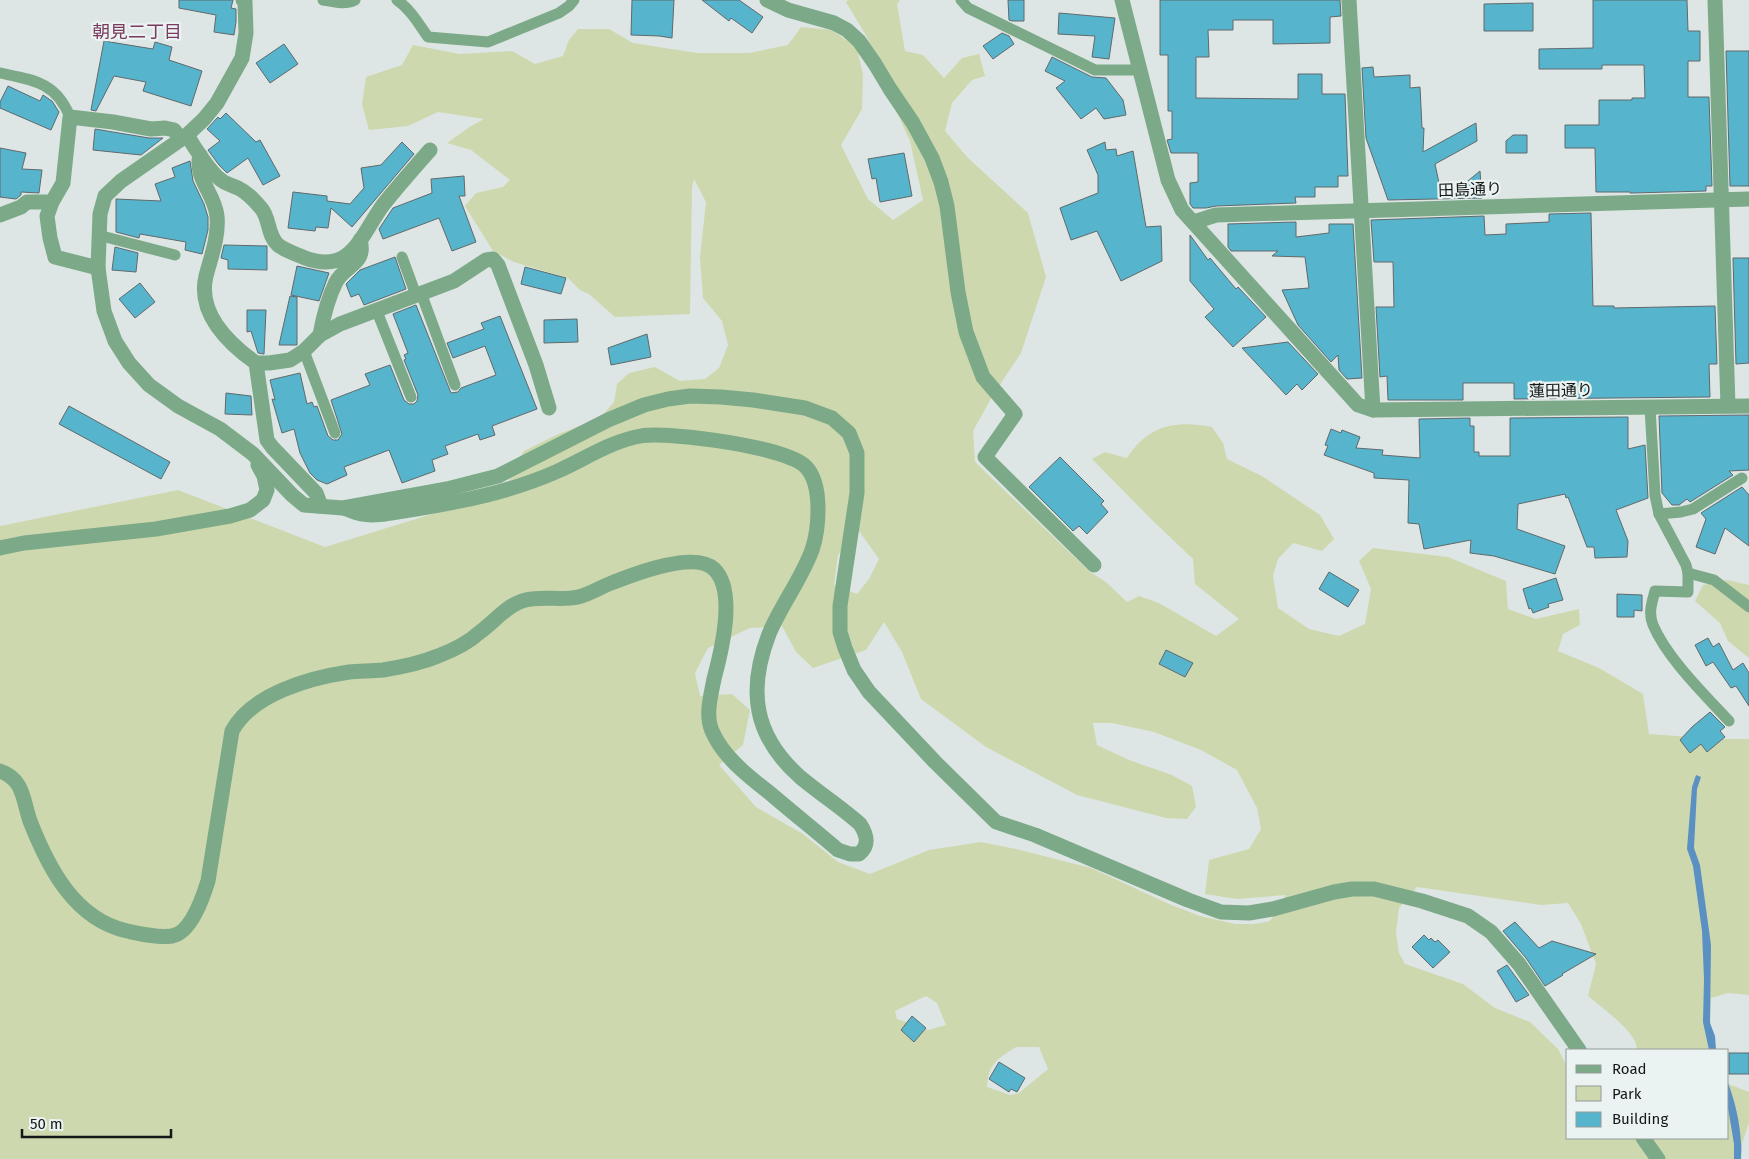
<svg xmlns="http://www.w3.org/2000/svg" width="1749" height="1159" font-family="'Fira Sans','Noto Sans JP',sans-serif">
<rect width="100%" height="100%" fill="#dde6e4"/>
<!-- green -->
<g fill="#ced8ae" fill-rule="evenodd">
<path d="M848 0H900L897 4 905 51 923 55 944 78 962 58 979 54 985 76 972 80 952 103 945 131 968 158 1028 213 1046 277 1021 353 993 395 973 431 975 462 1090 572 1106 582 1127 602 1139 596 1159 603 1216 636 1239 619 1195 584 1193 559 1153 521 1092 459 1105 452 1127 458C1148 425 1176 420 1212 427L1223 443 1227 459 1262 476 1320 515 1334 539 1322 551 1293 543 1278 559 1273 576 1278 608 1309 629 1339 636 1365 624 1371 589 1359 561 1373 548 1448 557 1506 581 1508 609 1536 619 1579 609 1580 625 1563 634 1558 651 1599 668 1643 694 1649 734 1720 739H1749V995L1728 993 1711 998 1710 1020 1715 1050H1637C1638 1033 1601 1007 1588 996L1596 964 1581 924 1568 903 1541 905 1417 887 1399 908 1396 933 1399 953 1405 964 1463 984 1495 1008 1530 1022 1558 1049 1568 1068V1138H1728V1084L1749 1092V1123L1737 1159H0V526L178 490 325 547 455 507 506 494 511 472 524 451 556 435 600 418 614 402 617 384 629 373 655 367 680 381 705 379 719 368 728 345 722 321 703 298 700 257 706 202 694 179 692 188 690 314 615 317 589 294 580 290 568 278 514 262 493 251 465 206 476 193 503 187 510 180 471 150 447 143 471 126 484 119 438 112 408 126 369 130 362 104 366 77 402 65 413 45 460 54 512 51 535 64 563 56 569 40 578 29H609L633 43 697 53H749L788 45 801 27 832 30 857 48 863 75 862 109 841 145 868 199 893 220 923 200 910 141 887 91 867 37 846 2ZM859 531 879 559 869 579 857 594 834 585 838 555ZM884 622 902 652 921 699 986 747 1077 795 1166 818 1187 819 1196 807 1192 786 1172 775 1129 760 1097 745 1093 723H1112L1154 732 1201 750 1237 770 1257 808 1261 829 1249 849 1209 860 1205 894 1237 899 1286 895 1270 921 1254 924H1235L1200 916 1169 904 1091 868 1016 849 981 842 929 850 870 874 838 862 803 834 756 807 719 765 743 745 750 710 732 694 700 696 695 673 708 648 750 628 782 626 796 652 813 668 866 650ZM926 996 937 1003 946 1025 928 1030 897 1019 895 1011ZM1016 1047H1039L1048 1069 1019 1093 1010 1095 987 1087C988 1063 998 1059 1016 1047Z"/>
<path d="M1727 580 1749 585V658L1728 641 1720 623 1695 601 1703 585Z"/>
</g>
<!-- water -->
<g fill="#5b90c2">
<path d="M1696 775 1701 777 1697 789 1694 848 1700 865 1711 945 1710 1023 1715 1036 1716 1050H1709L1703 1022 1704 979 1702 931 1693 866 1687 849 1692 787Z"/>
<path d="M1728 1083C1735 1101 1740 1123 1741 1143 1742 1148 1741 1154 1741 1159H1734V1144L1728 1108Z"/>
</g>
<!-- building -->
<g fill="#56b5cc" stroke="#61696b">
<path d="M179 0H233L231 8 236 9V22L234 35 214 32 216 15 179 8Z"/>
<path d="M632 0H674L672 38 659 36 631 35Z"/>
<path d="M702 0H739L763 17 752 33 731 18 729 21Z"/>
<path d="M1008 0H1024V21H1012L1009 20Z"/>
<path d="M1160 0H1340L1341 16 1330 17V43L1273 44V20H1233V30H1208L1209 57H1196V98L1298 99V74H1322V94H1345L1348 176H1338V187H1315V197H1295L1296 203 1216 206 1206 208H1193L1190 204V183L1198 182V153H1171L1167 140 1172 139V111H1168V55H1160Z"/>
<path d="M1593 0H1687L1688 31H1700V61H1688V97H1709L1712 186H1706V191L1633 193H1630V192H1596L1595 148H1565V125H1599V100H1632V98H1645L1644 65H1602V69H1539V49L1593 48Z"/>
<path d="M1533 3V31H1484V4Z"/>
<path d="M1059 13 1115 18 1109 59 1092 57 1095 36 1058 34Z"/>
<path d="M1002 33 1009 36 1014 44 993 59 983 46Z"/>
<path d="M104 41 153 49 155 42 172 47 169 60 202 71 191 106 143 91 146 82 114 76 96 111 91 110Z"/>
<path d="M284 44 298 64 270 83 256 63Z"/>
<path d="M1726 51H1749V186H1730Z"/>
<path d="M1052 57 1092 77 1106 78 1123 100 1126 115 1104 119 1096 108 1081 119 1056 88 1065 81 1045 71Z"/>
<path d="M1373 67 1374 77 1410 75V88L1420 87 1422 128H1424L1423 152 1476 123 1477 141 1435 164 1442 197 1463 185 1480 171 1482 198 1388 200 1366 138 1362 68Z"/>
<path d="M8 86 40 101 43 95 52 101 59 112 51 130 0 108V102Z"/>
<path d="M226 113 256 142 260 140 280 176 263 185 248 158 227 173 219 165 208 150 220 141 207 129 218 117 220 119Z"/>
<path d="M95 129 149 138H163L141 155 93 150Z"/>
<path d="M1513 135H1527V153H1506V141Z"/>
<path d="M402 142 414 154 352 227 331 208 328 228 316 227 315 231 288 228 293 192 327 196V201L350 204 364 188 361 168 381 165Z"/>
<path d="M1105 142 1106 150 1116 149 1117 156 1133 151 1146 227 1161 226 1162 261 1121 281 1097 231 1071 240 1060 208 1098 193V175L1087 150Z"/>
<path d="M0 148 26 153 22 169 42 170 39 193 21 192V195L16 199 0 197Z"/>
<path d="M904 153 912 196 880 202 876 178 872 179 868 159Z"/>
<path d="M190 161 193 181 204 204 208 217V230L202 254 185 250 186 242 140 234 139 238 116 232V199L161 201 155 184 175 177 172 168Z"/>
<path d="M464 176 465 196H459L476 242 452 251 439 218 383 239 379 229 393 208 432 193 431 179Z"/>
<path d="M1591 213 1593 306H1614V308L1715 306 1717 364H1709L1710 397 1514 399V383H1463V400H1388L1387 376 1380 377 1376 307H1394L1393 262H1374L1371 220 1484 216 1485 235 1506 234V224L1549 222V214Z"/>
<path d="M1296 222V237L1329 233V224H1353L1362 378 1347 379 1339 370 1338 355 1331 362 1298 325 1282 290 1309 288 1305 257 1272 256 1278 251H1231L1228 247V224Z"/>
<path d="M1190 235 1208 260 1210 258 1236 289 1238 287 1266 317 1233 347 1205 317 1214 309 1190 281Z"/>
<path d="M224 245 267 246V270L228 269V260L221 258Z"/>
<path d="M115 247 138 253 136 272 112 270Z"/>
<path d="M395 257 406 289 364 305 359 294 351 297 346 284 360 270Z"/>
<path d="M1733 258H1749V363L1736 364Z"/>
<path d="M297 266 329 273 319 301 291 295Z"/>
<path d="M525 267 566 278 561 294 521 284Z"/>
<path d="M140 283 155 302 135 318 119 299Z"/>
<path d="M290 296 297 297V345H279Z"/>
<path d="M416 305 451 393 458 392 461 388 496 375 485 346 453 358 447 343 484 329 481 323 500 316 537 409 492 426 495 435 480 440 478 434 445 446 448 454 432 460 435 471 402 483 389 450 344 467 347 475 327 484 317 480 310 473 300 453 294 429 282 433 272 399 275 400 270 380 300 373 307 404 312 402 314 407 317 406 328 436 333 440H338L342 434 331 400 370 385 365 374 390 365 404 400 409 404H414L417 401 418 395 404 360 406 359 404 355 408 353 393 314Z"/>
<path d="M247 310H266L264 354 258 353 251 331 247 332Z"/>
<path d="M577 319 578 342 544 343V320Z"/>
<path d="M647 334 651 357 611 365 608 348Z"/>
<path d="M1288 342 1318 374 1302 390 1297 384 1286 395 1242 348Z"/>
<path d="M226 393 251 396 252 415 225 414Z"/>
<path d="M69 406 170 462 161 479 59 424Z"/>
<path d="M1749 415V470L1729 471 1733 475 1690 502 1687 499 1679 505H1672L1662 493 1659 416Z"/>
<path d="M1628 417V449L1645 445 1648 498 1616 510 1628 541 1627 557 1595 558 1594 547H1587L1568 497 1566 498 1565 494 1518 504 1517 529 1565 546 1555 574 1494 556 1470 553 1471 540 1424 549 1419 524 1408 523 1409 480 1374 478V473L1324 455 1328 446 1325 445 1331 429 1341 433 1342 430 1360 437 1356 448 1383 450 1382 455 1420 458 1419 419 1470 418V426H1474V452H1479V456H1510V418Z"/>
<path d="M1060 457 1104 501 1101 504 1108 512 1087 534 1079 526 1073 531 1029 487Z"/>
<path d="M1742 487 1749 495V546L1725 528 1715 554 1696 547 1706 519 1701 513Z"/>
<path d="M1329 572 1359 590 1348 607 1319 589Z"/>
<path d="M1556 578 1563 600 1548 604 1549 607 1533 613 1531 608 1529 609 1523 589Z"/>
<path d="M1617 594 1642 595V611L1634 610V617H1617Z"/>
<path d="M1708 638 1713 647 1719 643 1733 670 1743 663 1749 673V706L1736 686 1731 688 1713 662 1706 666 1695 645Z"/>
<path d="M1166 650 1193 663 1185 677 1159 664Z"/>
<path d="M1710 712 1725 727 1720 731 1725 737 1707 752 1701 744 1690 753 1680 740 1692 727Z"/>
<path d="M1515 922 1539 948 1552 941 1596 954 1562 974 1563 975 1545 986 1526 958 1503 931Z"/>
<path d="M1424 935 1429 940 1431 938 1435 942 1438 940 1450 952 1433 968 1412 947Z"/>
<path d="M1507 965 1529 995 1516 1002 1497 971Z"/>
<path d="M912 1016 926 1028 914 1042 901 1030Z"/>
<rect x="1729" y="1053" width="20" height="21"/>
<path d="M999 1062 1025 1078 1017 1092 1011 1089 1009 1092 989 1079Z"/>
</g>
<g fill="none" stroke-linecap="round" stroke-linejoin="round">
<!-- lane -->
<g stroke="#7ca987" stroke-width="11">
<path d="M323 0C334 2 345 5 355 0"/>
<path d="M397 0C411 10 418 23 428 37L488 42 559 13 569 6 574 0"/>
<path d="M961 0 968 8 1095 70H1140"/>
<path d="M0 73C33 80 56 82 70 117"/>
<path d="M98 235 175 255"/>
<path d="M402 257 416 295"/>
<path d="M421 293 455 385"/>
<path d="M376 309 411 397"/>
<path d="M304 351 335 433"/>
<path d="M1650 407 1655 495 1659 514 1686 565 1688 573V592L1655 591C1652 602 1648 613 1653 625 1667 658 1704 694 1729 721"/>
<path d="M1659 514 1681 512 1693 509 1742 478"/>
<path d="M1688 573 1714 580 1749 607"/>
</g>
<!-- street -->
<g stroke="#7ca987" stroke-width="15">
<path d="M243 0 245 2 246 33 242 58 217 103 204 119 187 135 121 181 105 196 100 214 98 268 104 311 115 341 129 363 149 385 178 406 220 429 253 454 292 495 304 505 343 508 447 489 498 476 608 420 644 405 668 399 690 396 721 397 753 400 805 408 832 418 849 433 857 453V493L840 606V632L845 648 854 670 869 692 935 762 996 822 1035 835 1188 900 1221 912 1249 913 1273 909 1334 892 1352 889H1374L1422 901 1468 916 1491 932 1519 964 1579 1050"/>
<path d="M767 0 788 10 834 23 847 30 859 41 875 64 890 89 913 123 932 158 941 182 947 206 958 292 966 332 983 377 1015 414 985 457 1094 565"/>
<path d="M1122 0 1168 180 1182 210 1358 405 1373 410 1749 406"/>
<path d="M1349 0 1373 410"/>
<path d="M1715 0 1728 406"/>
<path d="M187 135C194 147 210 172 221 180 226 184 232 185 238 188 247 192 254 200 261 208 270 218 267 235 278 245 286 251 296 254 305 258 352 275 361 235 383 205 398 186 414 168 430 150"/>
<path d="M200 155C194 178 215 194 217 216 219 236 211 257 206 276 197 313 228 343 256 363"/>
<path d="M0 215 21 207 27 202H52"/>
<path d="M1194 222 1216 215 1749 199"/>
<path d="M98 268 55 257 50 238 47 216 52 202 63 183 70 117 113 122 151 129 165 128 174 130 181 139"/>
<path d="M320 335C323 318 328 298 336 282 345 265 367 264 360 240"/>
<path d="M318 506 319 501 316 493 272 447 267 440 256 363H269L290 360 304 351 320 335 340 324 454 281 486 260 493 259 498 265 536 365 549 408"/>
<path d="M0 548 24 543 156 529 230 516 250 510 263 500 267 490 264 476 258 465"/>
<path d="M0 771C24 779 23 801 30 821 48 867 74 919 127 931 141 934 157 938 172 936 191 933 203 897 208 881L232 731C252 694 309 678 349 672 360 671 372 671 383 670 402 667 421 663 438 656 454 650 468 643 480 632 494 622 505 607 522 601 540 595 560 601 578 597 591 594 602 586 614 582 637 573 695 551 714 569 737 591 721 653 714 679 711 695 705 715 712 731 723 757 749 777 771 794 793 813 816 831 838 850L850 854H859C870 845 867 835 860 824 841 807 819 793 800 777 754 736 747 691 769 634 781 605 801 580 812 550 819 529 823 485 806 467 788 447 668 431 641 436 611 441 585 459 558 471 511 492 460 502 410 510 395 512 377 517 361 514 355 513 349 510 344 508"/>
<path d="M1643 1138 1658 1159"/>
</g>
</g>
<g text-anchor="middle" stroke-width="4.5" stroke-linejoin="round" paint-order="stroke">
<!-- street labels -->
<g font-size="16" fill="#141717" stroke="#eaf3f1">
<text transform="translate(1470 189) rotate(-2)" y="6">田島通り</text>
<text transform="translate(1561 390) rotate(-1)" y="6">蓮田通り</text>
</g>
<!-- neighbourhood labels -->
<g font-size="18" fill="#7a3a60" stroke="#eaf3f1">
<text x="137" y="38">朝見二丁目</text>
</g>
</g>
<!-- legend -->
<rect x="1566" y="1049" width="162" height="90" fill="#eaf3f1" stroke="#949b9a"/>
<rect x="1576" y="1065" width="25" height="8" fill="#7ca987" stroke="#949b9a"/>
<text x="1612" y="1074" font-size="15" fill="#141717">Road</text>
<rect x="1576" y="1086" width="25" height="15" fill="#ced8ae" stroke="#949b9a"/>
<text x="1612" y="1099" font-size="15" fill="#141717">Park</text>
<rect x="1576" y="1112" width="25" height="15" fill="#56b5cc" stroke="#949b9a"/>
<text x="1612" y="1124" font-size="15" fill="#141717">Building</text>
<!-- scale -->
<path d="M22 1129v8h149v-8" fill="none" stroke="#141717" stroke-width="2.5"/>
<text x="30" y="1129" font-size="15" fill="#141717" stroke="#eaf3f1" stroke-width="4" paint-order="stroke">50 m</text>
</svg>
